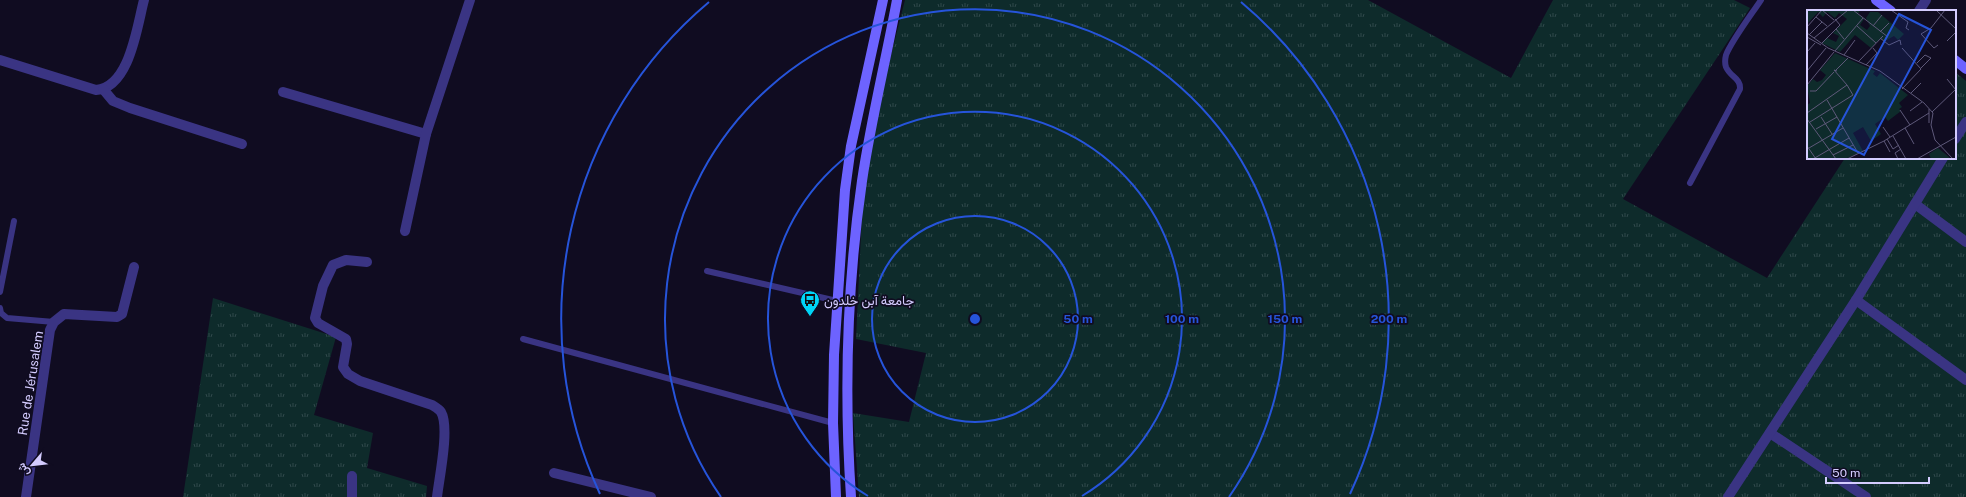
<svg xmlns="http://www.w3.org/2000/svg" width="1966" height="497" font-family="'Public Sans',Vazirmatn,sans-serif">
<defs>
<pattern id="grass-tufts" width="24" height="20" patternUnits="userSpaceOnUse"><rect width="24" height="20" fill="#0e2b2b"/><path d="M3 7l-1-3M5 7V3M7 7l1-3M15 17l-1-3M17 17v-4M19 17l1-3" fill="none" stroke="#30494b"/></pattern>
</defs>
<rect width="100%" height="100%" fill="#100c21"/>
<!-- grass -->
<g fill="url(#grass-tufts)">
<path d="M905 0H1368L1511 78 1553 0H1734L1750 8 1623 199 1767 278 1845 158H1955V72L1966 81V497H859L853 413 909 422 926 353 856 339 863 192 886 75Z"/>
<path d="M213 298 336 337 314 415 373 433 367 468 427 486 426 497H183Z"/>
</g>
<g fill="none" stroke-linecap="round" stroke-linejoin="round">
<!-- service -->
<g stroke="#3a3483" stroke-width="6">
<path d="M1690 183 1740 89C1741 78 1730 77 1726 67 1725 64 1725 59 1726 55 1732 40 1751 15 1761 0"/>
<path d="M707 271 837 301"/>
<path d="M0 292 14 221"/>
<path d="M0 308 1 313 7 318 54 322"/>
<path d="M523 339 833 423"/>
</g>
<!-- minor -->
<g stroke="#3a3483" stroke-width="10">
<path d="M1919 11 1926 0"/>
<path d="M0 60 96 90C130 87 137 26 144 0"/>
<path d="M103 89 113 101 130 108 242 144"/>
<path d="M283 92 426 134"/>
<path d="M1955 139 1966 122"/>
<path d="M1915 204 1966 242"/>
<path d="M405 231 426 134 470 0"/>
<path d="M367 262 346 260 333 265 323 286 315 318 318 323 346 339 347 344 343 367 348 374 360 381 432 405C435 407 439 409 441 412 450 427 439 479 437 497"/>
<path d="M1856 300 1966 380"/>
<path d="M1770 433 1866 497"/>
<path d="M554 473 651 497"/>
<path d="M352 476V497"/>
<path d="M26 497 50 330 54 322 64 314 117 317 122 314 134 267"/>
<path d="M1728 497 1856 300 1943 158"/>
</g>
<!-- secondary -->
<g stroke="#6d63ff" stroke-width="10">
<path d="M1876 0 1891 11"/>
<path d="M1955 60 1966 69"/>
<path d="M836 497 833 423 834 355 845 190 851 146 883 0"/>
<path d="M851 497C844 392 847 285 862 181 871 120 886 60 897 0"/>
</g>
</g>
<!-- distance rings -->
<g fill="none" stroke="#2654da" stroke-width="2">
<circle cx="975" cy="319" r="103"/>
<path d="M868 496A207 207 0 1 1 1082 496"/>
<path d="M721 497A310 310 0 1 1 1229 497"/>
<path d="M600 494A414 414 0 0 1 709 2M1241 2A414 414 0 0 1 1350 494"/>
</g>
<!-- icons -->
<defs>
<symbol id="bus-pin" viewBox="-11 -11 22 30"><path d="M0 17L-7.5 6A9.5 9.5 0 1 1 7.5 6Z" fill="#00d5f7" stroke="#100c21"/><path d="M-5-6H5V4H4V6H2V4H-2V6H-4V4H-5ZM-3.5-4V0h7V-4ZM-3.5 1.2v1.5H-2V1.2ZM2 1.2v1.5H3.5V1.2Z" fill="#111"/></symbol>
</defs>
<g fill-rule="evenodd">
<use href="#bus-pin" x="799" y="289" width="22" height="30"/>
</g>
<g text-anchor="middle" stroke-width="3.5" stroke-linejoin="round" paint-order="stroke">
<!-- poi labels -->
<g font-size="13" fill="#d4ccff" stroke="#100c21" text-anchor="start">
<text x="824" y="305">جامعة آبن خلدون</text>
</g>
<!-- street labels -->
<g font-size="13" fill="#d4ccff" stroke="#100c21">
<text transform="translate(30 383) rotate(-81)" y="5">Rue de Jérusalem</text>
</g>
</g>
<!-- overview -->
<g transform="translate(1807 10)">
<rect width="149" height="149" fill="#100c21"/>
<path d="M0 0H53L51 4 57 9 53 15 60 20 63 16 59 8 63 2H71L97 24 91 30 87 26 78 31 73 29 64 38 48 25 33 42 15 33 20 28 29 32 32 26 26 23 40 9 32 3 28 8 20 2 16 7 11 2 0 14ZM28 43 68 61 66 64 70 67 73 63 101 85 92 93 95 97 92 99 94 101 81 111 78 107 68 114 74 124 64 131 56 117 46 123 56 141 38 149H1L0 95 3 93 0 76 6 69 10 72 15 70 19 65 13 60ZM131 138 142 147 143 149H124L122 144Z" fill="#0e2b2b"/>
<path fill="none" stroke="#5e597a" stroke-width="1" d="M15 0 27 10M46 0 81 27M84 0 101 12 99 18 102 20M129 0 149 19M9 7 20 16M50 16 69 33M66 16 75 5M0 17 15 0M29 19 37 29M73 22 82 13M0 23 21 38 73 61 117 93 126 103 124 115 128 130 146 149M2 25 15 12M0 27 14 35M7 28 41 0M73 28 82 35 93 30 94 35M140 31 149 22M15 33 33 15 28 9M131 35 127 38 114 24 124 18 138 0M95 38 114 59 95 79M28 41 56 8M0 42 8 33M37 45 48 30M52 51 76 26M110 53 118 45 124 48 114 58M59 55 70 43 66 38M29 60 41 48M0 61 19 38M140 69 149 80M0 75 27 42M3 81H9L27 62M104 83 114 73M20 90 51 143M122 99V113M93 100 103 115M103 101 115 92M125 102 149 79M0 103 40 75 27 60 30 61M14 107 25 124M0 109 29 149M3 112 46 85 40 75M76 117 83 127M98 118 107 134M9 119 30 107M86 126 99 149M80 129 86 139 92 135M77 131 83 142M0 136 9 149M2 138 36 118M26 145 46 135M6 149 42 128M40 149 77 131 122 103M91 149 88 143 94 139M110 149 149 127"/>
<path fill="#2654da" fill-opacity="0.15" stroke="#2654da" stroke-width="2" d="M92 4 124 20 57 145 25 129Z"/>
<rect width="149" height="149" fill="none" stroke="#d4ccff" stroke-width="2"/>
</g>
<circle cx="975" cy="319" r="6" fill="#2654da" stroke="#100c21" stroke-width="2"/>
<g font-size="12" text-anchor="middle" font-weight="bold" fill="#2654da" stroke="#100c21" stroke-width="3.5" stroke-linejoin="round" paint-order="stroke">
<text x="1078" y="323">50 m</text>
<text x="1182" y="323">100 m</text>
<text x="1285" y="323">150 m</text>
<text x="1389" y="323">200 m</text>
</g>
<!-- north arrow -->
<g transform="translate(32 465) rotate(242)" stroke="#100c21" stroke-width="3" paint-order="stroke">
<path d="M0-3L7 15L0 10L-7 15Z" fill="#d4ccff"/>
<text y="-6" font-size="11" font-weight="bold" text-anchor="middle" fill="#d4ccff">ش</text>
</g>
<!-- scale -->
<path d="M1826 477v6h103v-6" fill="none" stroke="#d4ccff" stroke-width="2"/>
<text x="1832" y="477" font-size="12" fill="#d4ccff" stroke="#100c21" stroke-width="3" paint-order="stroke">50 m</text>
</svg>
